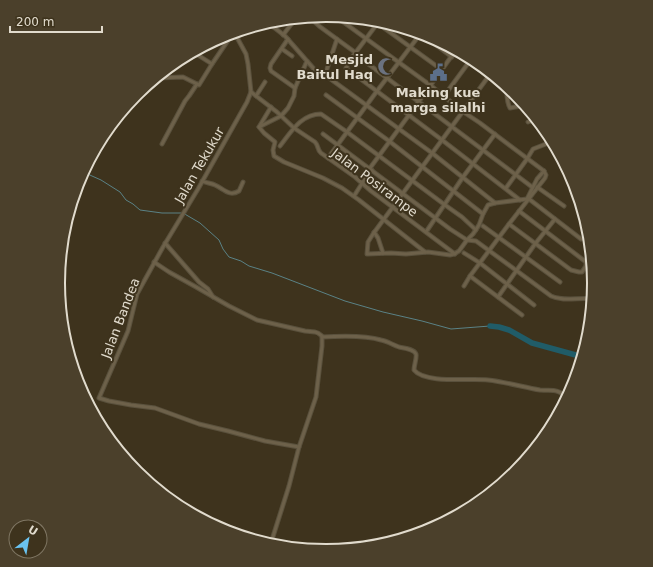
<svg xmlns="http://www.w3.org/2000/svg" width="653" height="567" font-family="'DejaVu Sans',sans-serif">
<rect width="100%" height="100%" fill="#3e331d"/>
<g fill="none" stroke-linecap="round" stroke-linejoin="round">
<!-- stream -->
<path stroke="#5a8286" stroke-width="1" d="M83 172 101 180 120 192 126 200 133 204 140 210 162 213H183L200 223 219 240 223 249 229 257 241 261 249 266 272 273 345 301 383 312 422 321 451 329 490 326"/>
<!-- river -->
<path stroke="#205c68" stroke-width="5.5" d="M490 326 499 327 509 330 532 343 583 357"/>
<defs>
<g id="street">
<path d="M335 16 430 85 462 111 480 123 544 171"/>
<path d="M309 17 319 26 356 53"/>
<path d="M373 20 442 70"/>
<path d="M380 20 350 60 346 68 442 140 520 200"/>
<path d="M267 22 285 36 314 69 318 72 325 75 432 153 495 203"/>
<path d="M234 32 246 54 248 64 251 92 247 102 198 189 163 247 137 294 128 331 99 398 109 401 131 405 155 408 199 424 228 431 265 441 299 447"/>
<path d="M420 33 452 57"/>
<path d="M283 35 296 18"/>
<path d="M288 39 271 64 270 68 271 71 295 88"/>
<path d="M282 49 292 56"/>
<path d="M193 52 212 64 233 33"/>
<path d="M355 54 532 187"/>
<path d="M491 73 373 234 368 242 367 254 391 253 406 254 428 252 450 255 454 254 459 251 467 240 473 234 479 225 483 214 488 205 495 203 527 199 537 179 544 171"/>
<path d="M325 75 337 39"/>
<path d="M157 77 158 78 183 77 199 85 212 64"/>
<path d="M507 86C507 94 506 101 510 108L526 105"/>
<path d="M251 92 277 112 294 128 315 142C319 146 317 150 321 153L355 177 371 191 455 254"/>
<path d="M326 95 389 141 483 214"/>
<path d="M256 96 265 82"/>
<path d="M444 96 472 58"/>
<path d="M271 107 259 127 264 133 275 142 273 150 274 156 284 162 323 178 342 188 359 200 425 252"/>
<path d="M528 122 537 119"/>
<path d="M259 127 281 116 288 108 294 96 295 88 307 61"/>
<path d="M323 134 450 229 467 240 476 241 551 296C564 302 579 297 594 299"/>
<path d="M162 144 185 101 189 96 197 84"/>
<path d="M280 146C291 132 301 114 321 114L347 132 445 205 462 217 476 230"/>
<path d="M328 158 377 91 421 33"/>
<path d="M370 168 409 115 456 50"/>
<path d="M202 181C206 183 211 183 215 185 224 189 229 197 239 191L243 182"/>
<path d="M537 187 564 206"/>
<path d="M506 188 527 159 533 149 551 142 554 143"/>
<path d="M354 196 368 174 372 170"/>
<path d="M529 199 581 239"/>
<path d="M509 224 571 270 579 272H582L586 266V262L519 211"/>
<path d="M483 226 560 282"/>
<path d="M374 232 378 238 383 253"/>
<path d="M426 232 463 177 495 134"/>
<path d="M165 243 199 282 208 289 213 297"/>
<path d="M464 253 480 263 534 305"/>
<path d="M154 262 169 272 196 287 229 306 257 320 305 331 315 332 318 333 322 336V346L316 397 299 447 289 486 270 546"/>
<path d="M470 276 522 315"/>
<path d="M464 286 470 276 509 224 545 178 546 175 544 171"/>
<path d="M498 297 535 244 555 219"/>
<path d="M322 337C339 336 365 335 381 340 387 341 393 345 399 347 404 348 414 349 416 354 417 358 414 365 414 370 425 384 471 378 488 380 506 382 523 387 540 390 554 391 556 388 568 398"/>
</g>
</defs>
<!-- street casing -->
<use href="#street" stroke="#5a513d" stroke-width="5"/>
<!-- street -->
<use href="#street" stroke="#6d614a" stroke-width="3"/>
</g>
<!-- icons -->
<defs>
<symbol id="mosque-bare" viewBox="-9 -9 18 18"><path d="M3.5-4.9A6 6 0 1 0 3.5 4.9A5 5 0 1 1 3.5-4.9Z" fill="#6b7280" stroke="#3e331d" stroke-width="2.5" paint-order="stroke"/></symbol>
<symbol id="civic-bare" viewBox="-9 -9 18 18"><path d="M-.6-6.5H3V-4.5H.6V-3L4-1V1h2V6H-6V1h2V-1L-.6-3ZM-1.2 2.5V6h2.4V2.5Z" fill="#5c6f8a" stroke="#3e331d" stroke-width="2.5" paint-order="stroke"/></symbol>
</defs>
<g fill-rule="evenodd">
<use href="#mosque-bare" x="374" y="54" width="25" height="25"/>
<use href="#civic-bare" x="426" y="60" width="25" height="25"/>
</g>
<g text-anchor="middle" stroke-width="4" stroke-linejoin="round" paint-order="stroke">
<!-- poi labels -->
<g font-size="13" font-weight="bold" fill="#e1dbcd" stroke="#3e331d" text-anchor="end">
<text x="373" y="64">Mesjid<tspan x="373" dy="15">Baitul Haq</tspan></text>
<text x="438" y="97" text-anchor="middle">Making kue<tspan x="438" dy="15">marga silalhi</tspan></text>
</g>
<!-- street labels -->
<g font-size="13" fill="#e1dbcd" stroke="#3e331d">
<text transform="translate(199 165) rotate(-60)" y="5">Jalan Tekukur</text>
<text transform="translate(375 182) rotate(37)" y="5">Jalan Posirampe</text>
<text transform="translate(120 318) rotate(-69)" y="5">Jalan Bandea</text>
</g>
</g>
<!-- crop -->
<path d="M0 0H653V567H0ZM65 283a261 261 0 1 1 522 0a261 261 0 1 1-522 0Z" fill="#4b402b" fill-rule="evenodd"/>
<path fill="none" stroke="#e1dbcd" stroke-width="2" d="M65 283a261 261 0 1 1 522 0a261 261 0 1 1-522 0Z"/>
<!-- north arrow -->
<g transform="translate(28 539) rotate(31)"><circle r="19" fill="#3e331d" stroke="#7f7663"/>
<path d="M0-3L7 15L0 10L-7 15Z" fill="#6ac3f1"/>
<text y="-6" font-size="11" font-weight="bold" text-anchor="middle" fill="#e1dbcd">U</text>
</g>
<!-- scale -->
<path d="M10 26v6h92v-6" fill="none" stroke="#e1dbcd" stroke-width="2"/>
<text x="16" y="26" font-size="12" fill="#e1dbcd" stroke="#3e331d" stroke-width="3" paint-order="stroke">200 m</text>
</svg>
